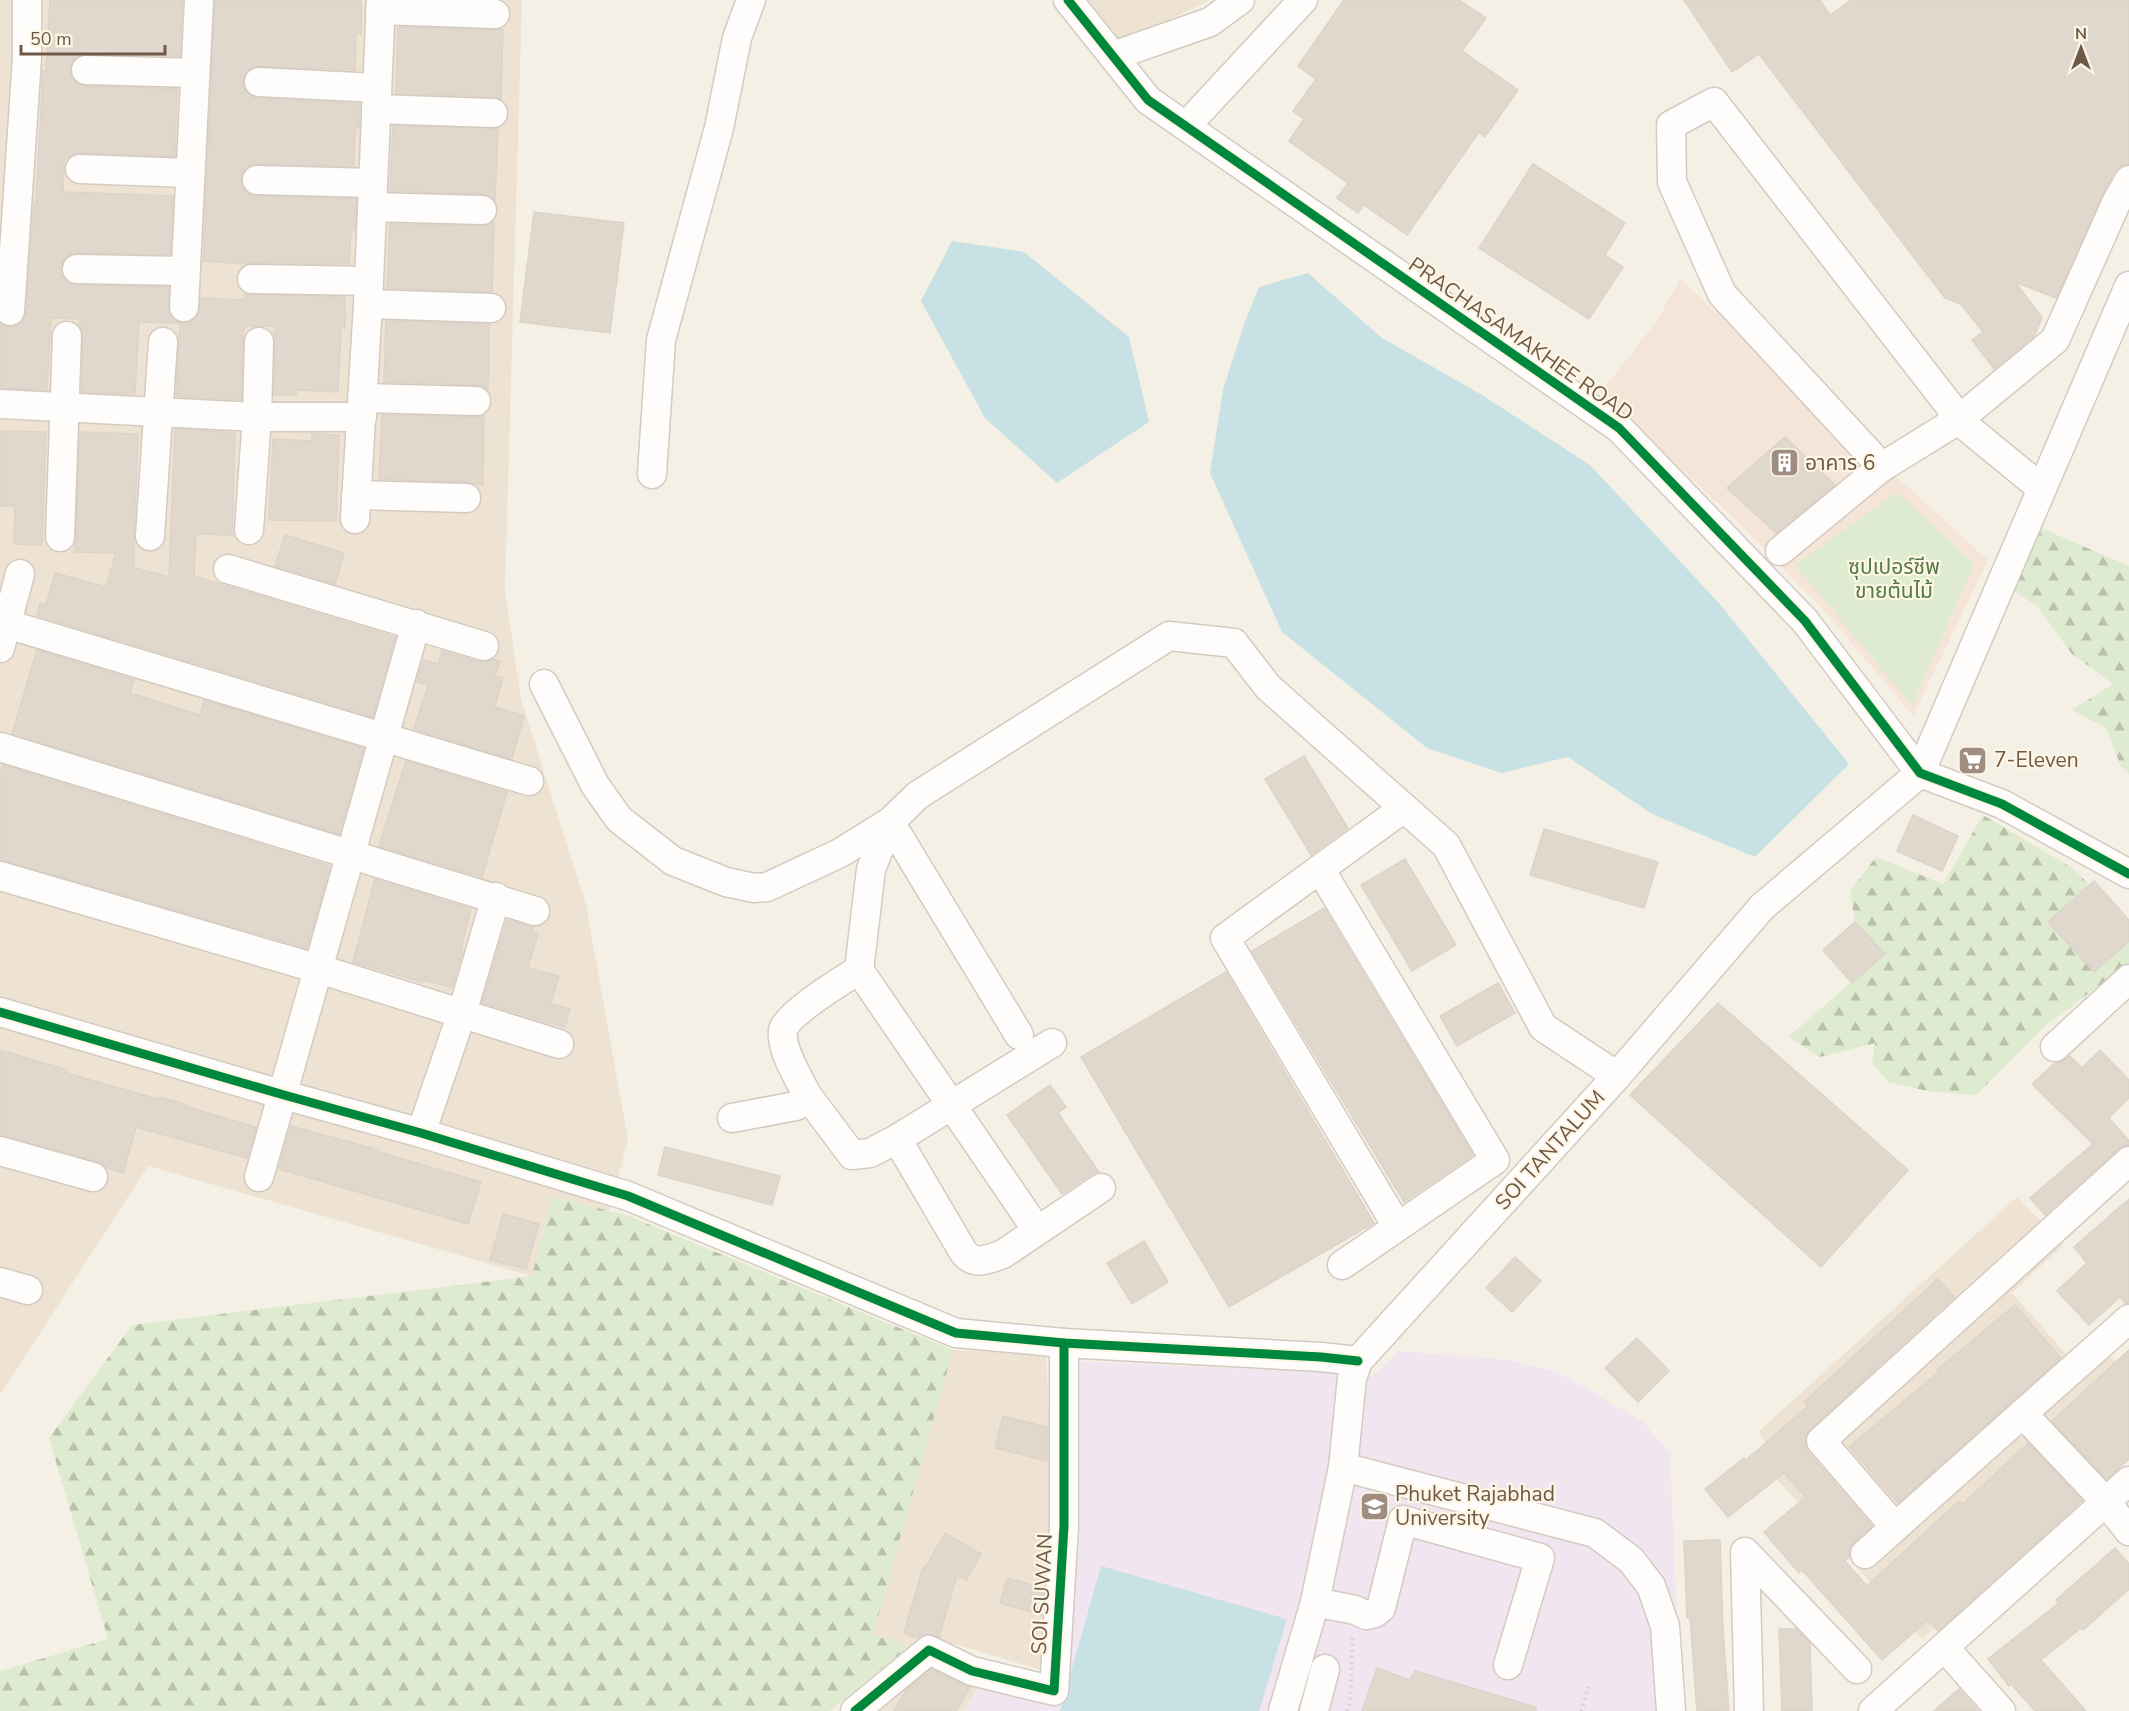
<svg xmlns="http://www.w3.org/2000/svg" width="2129" height="1711" font-family="'Nunito Sans','Noto Sans Thai',sans-serif">
<defs>
<pattern id="forest-firs" width="22" height="20" patternUnits="userSpaceOnUse" patternTransform="scale(1.5)"><rect width="22" height="20" fill="#dfebd0"/><path d="M5 1l3.5 6h-7zM16 11l3.5 6h-7z" fill="#b9c1ab"/></pattern>
</defs>
<rect width="100%" height="100%" fill="#f5f0e5"/>
<!-- residential -->
<g fill="#eee3d2">
<path d="M0 0H522L505 591 521 699 586 905 628 1140 609 1211 552 1197 532 1276 148 1166 0 1395Z"/>
<path d="M1084 0H1210L1119 45Z"/>
<path d="M2017 1197 2063 1245 2012 1293 2084 1374 2109 1354 2129 1377V1455L1922 1639 1772 1474 1782 1462 1758 1432Z"/>
<path d="M953 1350 1046 1354 1054 1517 1044 1671 922 1634 909 1646 873 1636Z"/>
<path d="M932 1662 980 1683 964 1711H873Z"/>
</g>
<!-- commercial -->
<path fill="#f5e5d8" d="M1680 279 1988 560 1913 716 1821 607 1740 524 1600 393 1656 322Z"/>
<!-- education -->
<path fill="#f1e5ef" d="M1399 1351 1509 1360 1560 1373 1643 1422 1670 1453 1681 1711H964L980 1683 1056 1700 1074 1361 1336 1373 1352 1378 1373 1376Z"/>
<!-- forest -->
<g fill="url(#forest-firs)">
<path d="M2041 528 2129 566V774L2121 767 2106 728 2072 710 2113 684 2072 654 2037 606 2011 589Z"/>
<path d="M1983 815 2074 869 2129 926V963L2045 1026 1976 1095 1932 1092 1888 1082 1872 1063 1875 1043 1820 1057 1788 1037 1884 954 1855 922 1850 891 1876 857 1943 884Z"/>
<path d="M552 1197 626 1215 953 1350 873 1635 909 1646 830 1711H0V1671L108 1639 49 1438 132 1325 532 1276Z"/>
</g>
<!-- green -->
<path fill="#dfebd0" d="M1897 492 1974 564 1912 705 1795 565Z"/>
<!-- water -->
<g fill="#c8e1e4">
<path d="M952 241 1024 252 1129 337 1149 422 1057 483 985 418 921 301Z"/>
<path d="M1308 273 1382 338 1482 395 1590 465 1718 602 1849 764 1755 857 1652 814 1568 757 1501 773 1427 748 1282 632 1210 473 1223 390 1243 327 1259 287Z"/>
<path d="M1101 1566 1287 1619 1259 1711H1060Z"/>
</g>
<!-- building -->
<g fill="#e1d8cd" stroke="#ddd3c8" stroke-width="1.5">
<path d="M50 0H182L180 56 86 54 78 56 72 62 70 69 72 78 78 84 85 86 177 89 175 156 80 153 72 155 64 161V168L63 192 173 196 170 254 77 253 69 255 63 261 61 269 63 277 69 283 77 285 168 287 169 314 175 320 183 323 191 322 197 316 201 298 244 300 245 294 345 297V328H341L338 392 297 390 296 395H274L275 326H244L241 400 176 396 180 323 139 322 135 394 82 392 83 337 80 326V319L51 318 47 390 0 388V324L8 327 17 326 23 321 26 312 34 203 36 204 43 71H46Z"/>
<path d="M215 0H361V34L356 33 355 70 259 66 251 68 246 73 243 82 245 90 251 96 258 98 360 104 359 128H355L354 166 257 164 249 166 243 172 241 179 243 188 248 194 256 196 356 199 355 230H351L349 264H246L203 261Z"/>
<path d="M1344 0H1459L1486 18 1462 51 1518 90 1485 137 1479 132 1407 235 1364 205 1358 213 1337 198 1348 183 1289 141 1304 119 1293 111 1316 79 1298 66Z"/>
<path d="M1684 0H1820L1830 15 1851 0H2129V164L2121 166 2115 171 2103 193 2056 298 2015 282 2042 317 2035 335 1994 369 1972 340 1983 332 1961 304 1945 298 1759 54 1732 72Z"/>
<path d="M398 27 494 30 503 29 501 99 494 97 396 93Z"/>
<path d="M393 126 498 128 495 200 490 196 482 194 390 191Z"/>
<path d="M1533 164 1625 223 1605 255 1623 267 1589 319 1479 248Z"/>
<path d="M534 212 624 223 610 333 520 322Z"/>
<path d="M494 221 492 292 387 288 390 224 482 226 489 225Z"/>
<path d="M386 321 489 324 488 389 476 385 384 382Z"/>
<path d="M382 415 476 417 484 415 483 485 466 482 379 479Z"/>
<path d="M175 429 235 433 232 535 196 534 194 576 395 637 373 717 37 616 40 603 46 605 55 573 106 587 116 553 74 552 76 538 80 432 138 434 134 535V568L169 577Z"/>
<path d="M0 431 46 432 42 545 14 544 15 506H0Z"/>
<path d="M312 434 339 435 336 521 269 520 273 439 312 441Z"/>
<path d="M1785 437 1835 485 1776 533 1727 488Z"/>
<path d="M285 535 344 553 335 584 275 566Z"/>
<path d="M37 650 134 680 130 693 200 715 204 700 364 748 339 834 12 734Z"/>
<path d="M442 651 479 662H487L493 659 500 661 495 676 503 678 495 707 524 716 512 759 414 729 428 685 417 682 423 660 438 664Z"/>
<path d="M1304 756 1348 828 1311 855 1265 779Z"/>
<path d="M406 761 507 792 482 877 379 846Z"/>
<path d="M3 765 330 866 307 948 0 860V775Z"/>
<path d="M1913 815 1958 836 1942 871 1897 851Z"/>
<path d="M1544 829 1658 862 1644 908 1530 875Z"/>
<path d="M1405 859 1456 945 1412 971 1361 885Z"/>
<path d="M375 879 471 909 461 948 463 949 452 987 423 980 422 982 353 962Z"/>
<path d="M2094 881 2129 920V941L2094 972 2048 922Z"/>
<path d="M1324 908 1473 1155 1404 1202 1252 951Z"/>
<path d="M507 920 534 927 532 932 538 934 528 968 559 976 551 1004 570 1009 565 1027 482 1003Z"/>
<path d="M1855 922 1885 954 1852 983 1823 950Z"/>
<path d="M1226 972 1374 1223 1229 1307 1081 1057Z"/>
<path d="M1498 983 1515 1013 1457 1046 1440 1016Z"/>
<path d="M1718 1003 1908 1170 1821 1267 1630 1095Z"/>
<path d="M0 1050 67 1070 66 1073 158 1099 159 1097 185 1104 184 1106 256 1127 247 1158 136 1127 123 1173 107 1168 97 1161 0 1135Z"/>
<path d="M2100 1050 2129 1080V1098L2109 1118 2129 1141V1145L2118 1149 2045 1215 2030 1198 2093 1144 2032 1084 2055 1063H2059L2070 1056 2082 1068Z"/>
<path d="M1050 1085 1066 1107 1058 1113 1099 1172 1092 1174 1062 1194 1007 1115Z"/>
<path d="M291 1126 379 1150V1152L481 1182 468 1224 279 1169Z"/>
<path d="M665 1147 780 1176 772 1205 658 1175Z"/>
<path d="M2129 1199V1303H2125L2120 1297 2089 1325 2057 1291 2087 1263 2074 1247Z"/>
<path d="M503 1214 539 1224 526 1269 490 1260Z"/>
<path d="M1144 1241 1168 1282 1132 1304 1107 1263Z"/>
<path d="M1515 1257 1541 1281 1512 1312 1486 1288Z"/>
<path d="M1938 1279 1954 1297 1810 1429 1805 1436V1445L1808 1452 1872 1526 1854 1542 1849 1549V1557L1845 1561 1867 1586 1959 1501 1963 1504 2028 1443 2082 1501 1938 1631 1928 1620 1882 1660 1802 1570 1799 1573 1764 1532 1806 1497 1784 1473 1728 1517 1705 1489 1744 1458 1746 1460 1808 1406 1804 1402Z"/>
<path d="M2015 1305 2061 1358 1898 1503 1849 1447 1939 1372 1937 1370Z"/>
<path d="M1637 1338 1669 1371 1638 1402 1605 1368Z"/>
<path d="M2129 1350V1459L2107 1479 2052 1421Z"/>
<path d="M1003 1416 1047 1427V1461L995 1448Z"/>
<path d="M945 1533 981 1554 966 1580 957 1575 939 1637 928 1634 918 1638 904 1633 923 1567 925 1568Z"/>
<path d="M1720 1540 1723 1629 1729 1711H1697L1690 1618H1687L1684 1541Z"/>
<path d="M2115 1548 2129 1564V1589L2083 1630 2081 1628 2041 1660 2086 1711H2035L2011 1684 2009 1686 1988 1659 2059 1603 2056 1600Z"/>
<path d="M1007 1578 1044 1588 1042 1615 1000 1603Z"/>
<path d="M1779 1629H1796L1810 1643 1812 1711H1782Z"/>
<path d="M1377 1668 1410 1680 1415 1671 1536 1707V1711H1362Z"/>
<path d="M931 1669 970 1687 956 1711H894L906 1690Z"/>
<path d="M1959 1689 1978 1711H1934Z"/>
</g>
<g fill="none" stroke-linecap="round" stroke-linejoin="round">
<defs>
<g id="minor">
<path d="M1068 0 1148 100 1619 428 1805 621 1920 773 2002 804 2129 874"/>
<path d="M380 10 495 14"/>
<path d="M1113 56 1210 22 1240 0"/>
<path d="M86 70 195 73"/>
<path d="M259 82 376 88"/>
<path d="M376 109 493 113"/>
<path d="M1186 126 1303 0"/>
<path d="M80 169 190 173"/>
<path d="M257 180 373 183"/>
<path d="M372 207 482 210"/>
<path d="M77 269 185 271"/>
<path d="M252 279 369 281"/>
<path d="M368 304 491 308"/>
<path d="M184 307 199 0"/>
<path d="M10 311 27 58V0"/>
<path d="M363 398 476 401"/>
<path d="M0 404 257 417H362"/>
<path d="M1882 467 1722 294 1672 182 1671 125 1714 102 1949 405 1958 420 2041 488"/>
<path d="M652 474 661 340 719 128 737 38 751 0"/>
<path d="M356 495 466 498"/>
<path d="M355 519 368 304 381 0"/>
<path d="M249 530 257 417 259 342"/>
<path d="M150 536 163 342"/>
<path d="M60 537 67 336"/>
<path d="M1780 551 1882 467 1958 420 2055 340 2117 201 2129 180"/>
<path d="M228 569 484 646"/>
<path d="M0 622 529 781"/>
<path d="M0 648 20 574"/>
<path d="M544 684 595 785 619 819 673 861 726 882 754 888 767 887 840 853 890 822 1019 1035"/>
<path d="M0 747 535 911"/>
<path d="M1320 869 1495 1160 1342 1265"/>
<path d="M0 876 319 969 559 1044"/>
<path d="M859 970 1037 1230"/>
<path d="M0 1012 284 1095 421 1133 628 1196 956 1333 1064 1343 1321 1357 1358 1361"/>
<path d="M2055 1047 2129 979"/>
<path d="M807 1095 852 1155 870 1153 897 1139 1052 1043"/>
<path d="M732 1118 796 1106 807 1095C799 1078 780 1049 783 1030 784 1016 844 979 859 970L871 869 890 822 918 795 1169 636 1234 643 1268 687 1446 845 1543 1027 1617 1076"/>
<path d="M421 1133 462 1013 496 897"/>
<path d="M897 1139 964 1253C975 1266 989 1259 1003 1254L1101 1188"/>
<path d="M0 1151 93 1177"/>
<path d="M259 1177 416 624"/>
<path d="M1397 1226 1225 938 1404 808"/>
<path d="M0 1282 28 1290"/>
<path d="M2023 1414 2106 1502 2129 1531"/>
<path d="M1343 1467 1595 1533 1631 1560 1651 1586 1665 1626 1671 1711"/>
<path d="M1895 1527 1821 1441 2129 1161"/>
<path d="M1865 1554 2129 1319"/>
<path d="M1315 1602 1343 1467 1352 1378 1358 1361 1617 1076 1762 907 1920 773 2129 286"/>
<path d="M1944 1647 2001 1711"/>
<path d="M855 1711 929 1650 972 1671 1054 1691 1064 1526V1343"/>
<path d="M1283 1711 1315 1602 1355 1610 1366 1615 1375 1613 1381 1608 1403 1520 1540 1558 1508 1665"/>
<path d="M1314 1711 1325 1669"/>
<path d="M1749 1711 1745 1552 1857 1669"/>
<path d="M1873 1711 2129 1481"/>
</g>
</defs>
<!-- minor casing -->
<use href="#minor" stroke="#d3cbc1" stroke-width="31"/>
<!-- path -->
<g stroke="#d6cfc8" stroke-width="4" stroke-dasharray="1.5 4.5" stroke-linecap="butt">
<path d="M1347 1711 1350 1701 1353 1634"/>
<path d="M1581 1711 1589 1687"/>
</g>
<!-- minor -->
<use href="#minor" stroke="#fefdfb" stroke-width="28"/>
<defs>
<g id="cycleway">
<path d="M1068 0 1148 100 1619 428 1805 621 1920 773 2002 804 2129 874"/>
<path d="M0 1012 284 1095 421 1133 628 1196 956 1333 1064 1343 1321 1357 1358 1361"/>
<path d="M855 1711 929 1650 972 1671 1054 1691 1064 1526V1343"/>
</g>
</defs>
<!-- cycleway casing -->
<use href="#cycleway" stroke="#fef6e5" stroke-width="13"/>
<!-- cycleway -->
<use href="#cycleway" stroke="#00873e" stroke-width="9"/>
</g>
<!-- icons -->
<defs>
<symbol id="building-square" viewBox="-11 -11 22 22"><rect x="-9" y="-9" width="18" height="18" rx="4" fill="#9f8d7f" stroke="#fef6e5"/><path d="M-4-6H4V6H1V3H-1V6H-4ZM-2.5-4.3h1.7v1.8h-1.7ZM.8-4.3h1.7v1.8H.8ZM-2.5-1h1.7V.8h-1.7ZM.8-1h1.7V.8H.8Z" fill="#fff"/></symbol>
<symbol id="supermarket-square" viewBox="-11 -11 22 22"><rect x="-9" y="-9" width="18" height="18" rx="4" fill="#9f8d7f" stroke="#fef6e5"/><path d="M-6-5.5h2.5l.6 2H6L4.5 2H-2.5L-4.4-4H-6ZM-1.5 3.2a1.3 1.3 0 1 0 .1 0ZM3 3.2a1.3 1.3 0 1 0 .1 0Z" fill="#fff"/></symbol>
<symbol id="university-square" viewBox="-11 -11 22 22"><rect x="-9" y="-9" width="18" height="18" rx="4" fill="#9f8d7f" stroke="#fef6e5"/><path d="M0-5L7-2L0 1L-7-2ZM-4 1L0 2.5L4 1V4Q0 6-4 4Z" fill="#fff"/></symbol>
</defs>
<g fill-rule="evenodd">
<use href="#building-square" x="1768" y="446" width="33" height="33"/>
<use href="#supermarket-square" x="1956" y="744" width="33" height="33"/>
<use href="#university-square" x="1358" y="1490" width="33" height="33"/>
</g>
<g text-anchor="middle" stroke-width="4.5" stroke-linejoin="round" paint-order="stroke">
<!-- street labels -->
<g font-size="21" fill="#705848" stroke="#fef6e5">
<text transform="translate(1521 339) rotate(35)" y="7">PRACHASAMAKHEE ROAD</text>
<text transform="translate(1550 1150) rotate(-48)" y="7">SOI TANTALUM</text>
<text transform="translate(1042 1594) rotate(-87)" y="7">SOI SUWAN</text>
</g>
<!-- poi labels -->
<g font-size="21" fill="#705848" stroke="#fef6e5" text-anchor="start">
<text x="1805" y="470">อาคาร 6</text>
<text x="1994" y="767">7-Eleven</text>
<text x="1395" y="1501">Phuket Rajabhad<tspan x="1395" dy="24">University</tspan></text>
</g>
<!-- park labels -->
<g font-size="21" fill="#527b43" stroke="#fef6e5">
<text x="1894" y="574">ซุปเปอร์ชีพ<tspan x="1894" dy="24">ขายต้นไม้</tspan></text>
</g>
</g>
<!-- north arrow -->
<g transform="translate(2081 48)" stroke="#fef6e5" stroke-width="4.5" paint-order="stroke">
<path d="M0-4.5L10 22L0 15L-10 22Z" fill="#705848"/>
<text y="-9" font-size="16" font-weight="bold" text-anchor="middle" fill="#705848">N</text>
</g>
<!-- scale -->
<path d="M21 45v9h144v-9" fill="none" stroke="#705848" stroke-width="3"/>
<text x="30" y="45" font-size="18" fill="#705848" stroke="#fef6e5" stroke-width="4.5" paint-order="stroke">50 m</text>
</svg>
